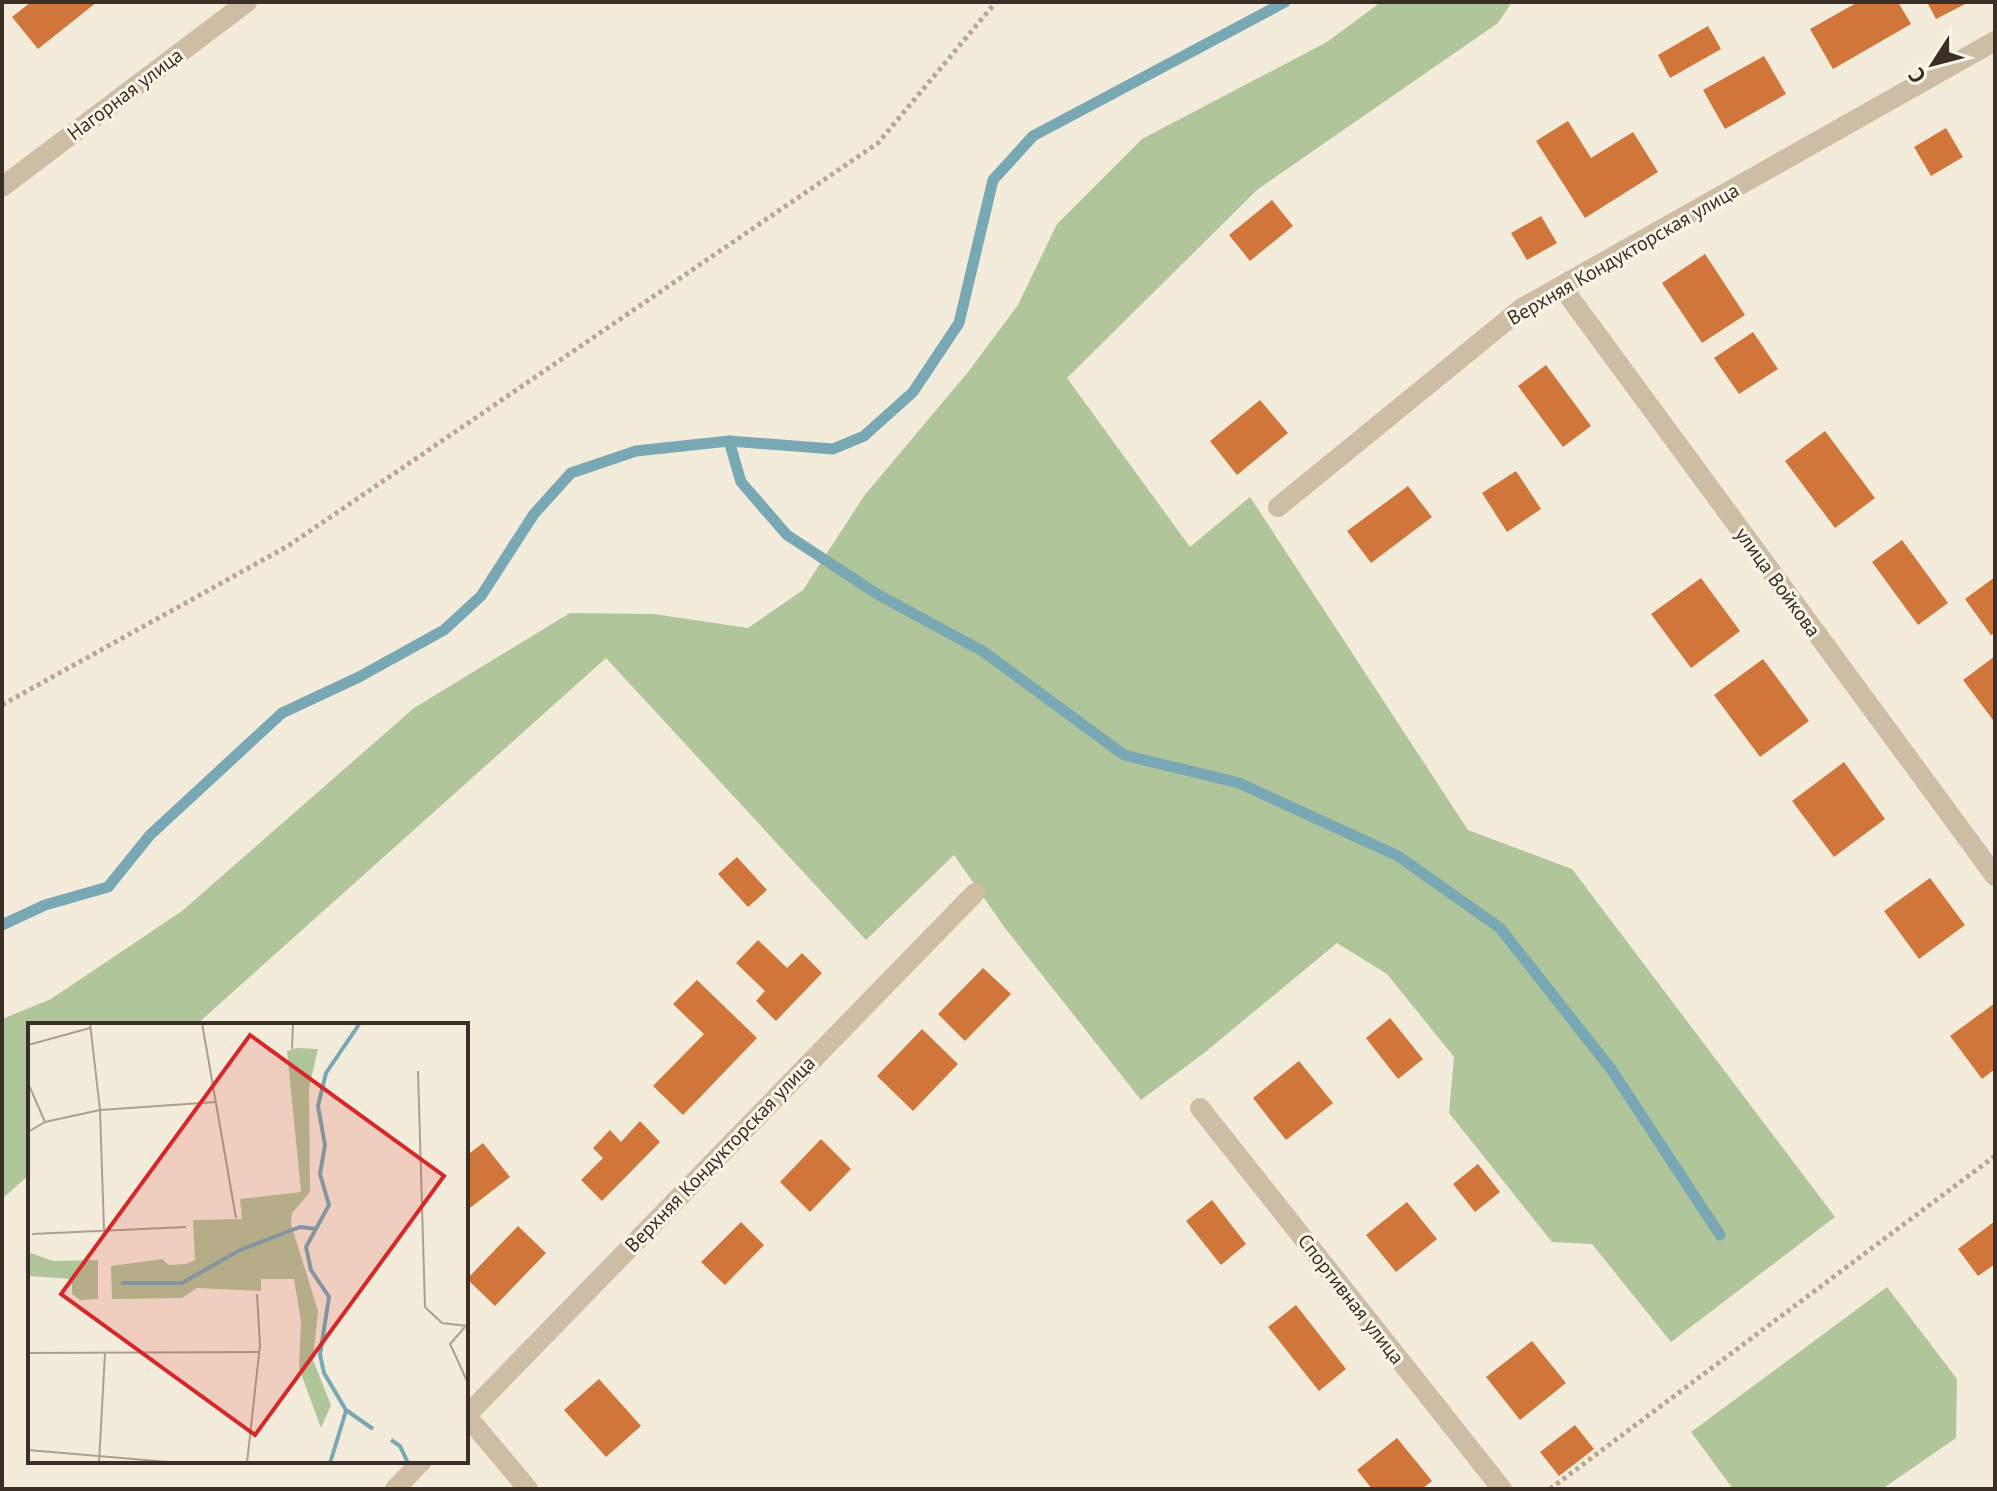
<svg xmlns="http://www.w3.org/2000/svg" width="1997" height="1491" font-family="'PT Sans',sans-serif">
<rect width="100%" height="100%" fill="#f4ecda"/>
<!-- green -->
<g fill="#b0c599">
<path d="M1381 2H1512L1498 23 1258 189 1067 378 1190 547 1250 497 1468 830 1572 869 1835 1217 1671 1342 1592 1244 1552 1242 1449 1113 1454 1057 1387 974 1337 943 1204 1053 1141 1100 1005 928 954 855 866 940 606 658 196 1025H30V1174L2 1199V1019L51 999 182 911 414 708 570 613 654 614 748 628 803 590 864 496 968 372 1018 305 1057 224 1142 139 1327 42Z"/>
<path d="M1887 1287 1957 1379 1956 1438 1882 1489H1733L1691 1432Z"/>
</g>
<g fill="none" stroke-linecap="round" stroke-linejoin="round">
<!-- stream -->
<g stroke="#77a8b4" stroke-width="11">
<path d="M729 441 741 482 787 535 877 594 984 652 1124 755 1239 783 1398 856 1500 928 1611 1069 1720 1235"/>
<path d="M2 925 45 905 108 887 150 835 282 713 359 677 444 630 481 596 534 514 571 473 636 451 729 441 833 449 864 436 913 392 959 323 993 180 1033 136 1285 2"/>
</g>
</g>
<!-- building -->
<g fill="#d1763b">
<path d="M31 2H97L38 49 12 17Z"/>
<path d="M1858 2H1898L1911 24 1833 69 1810 29Z"/>
<path d="M1927 2H1969L1936 19Z"/>
<path d="M1708 26 1721 49 1670 78 1658 55Z"/>
<path d="M1764 56 1786 94 1725 129 1703 90Z"/>
<path d="M1568 121 1591 158 1633 132 1658 172 1585 218 1536 141Z"/>
<path d="M1946 128 1963 157 1931 176 1914 147Z"/>
<path d="M1272 200 1293 226 1250 261 1229 235Z"/>
<path d="M1541 216 1557 243 1527 260 1511 233Z"/>
<path d="M1705 254 1745 315 1702 343 1662 283Z"/>
<path d="M1753 332 1778 369 1739 394 1714 358Z"/>
<path d="M1546 365 1591 426 1563 447 1518 386Z"/>
<path d="M1260 400 1288 433 1237 475 1210 441Z"/>
<path d="M1825 431 1875 498 1835 528 1785 461Z"/>
<path d="M1516 471 1541 509 1507 532 1482 493Z"/>
<path d="M1408 486 1432 517 1371 563 1347 531Z"/>
<path d="M1902 540 1948 603 1918 625 1872 562Z"/>
<path d="M1995 577V633L1991 635 1965 599Z"/>
<path d="M1701 578 1740 631 1691 668 1651 614Z"/>
<path d="M1995 656V718L1993 720 1963 680Z"/>
<path d="M1763 659 1809 721 1760 757 1714 695Z"/>
<path d="M1844 762 1885 819 1834 857 1792 801Z"/>
<path d="M737 857 767 890 748 907 718 874Z"/>
<path d="M1930 878 1965 925 1919 959 1884 911Z"/>
<path d="M758 940 787 968 802 953 822 973 776 1021 756 1001 765 991 736 963Z"/>
<path d="M983 968 1011 994 965 1041 938 1014Z"/>
<path d="M697 980 757 1038 683 1115 653 1086 704 1034 673 1004Z"/>
<path d="M1995 1003V1069L1982 1079 1950 1036Z"/>
<path d="M1390 1018 1423 1059 1398 1079 1366 1038Z"/>
<path d="M922 1029 958 1064 913 1111 877 1076Z"/>
<path d="M1299 1061 1333 1103 1286 1140 1253 1098Z"/>
<path d="M640 1121 660 1142 602 1201 581 1180 603 1158 593 1148 610 1130 621 1142Z"/>
<path d="M821 1139 851 1169 810 1212 780 1182Z"/>
<path d="M483 1143 510 1177 466 1211V1156Z"/>
<path d="M1478 1164 1500 1192 1475 1212 1453 1184Z"/>
<path d="M1212 1200 1246 1244 1221 1265 1186 1221Z"/>
<path d="M1407 1202 1437 1239 1396 1272 1366 1235Z"/>
<path d="M1995 1221V1264L1978 1276 1958 1249Z"/>
<path d="M741 1222 764 1245 725 1285 701 1262Z"/>
<path d="M518 1226 546 1253 495 1306 467 1279Z"/>
<path d="M1296 1305 1346 1369 1319 1391 1268 1327Z"/>
<path d="M1532 1341 1566 1383 1520 1420 1486 1377Z"/>
<path d="M599 1379 641 1426 606 1457 564 1410Z"/>
<path d="M1575 1425 1594 1449 1559 1476 1540 1452Z"/>
<path d="M1397 1438 1432 1481 1422 1489H1372L1357 1470Z"/>
</g>
<g fill="none" stroke-linecap="round" stroke-linejoin="round">
<!-- path -->
<g stroke="#b9a88f" stroke-width="5" stroke-dasharray="4 4" stroke-linecap="butt">
<path d="M2 705 288 546 878 143 996 2"/>
<path d="M1550 1489 1995 1156"/>
</g>
<!-- minor -->
<g stroke="#cdbda5" stroke-width="20">
<path d="M2 187 247 2"/>
<path d="M1562 287 1995 876"/>
<path d="M1278 507 1522 308 1995 41"/>
<path d="M1200 1108 1502 1489"/>
<path d="M466 1415 528 1489"/>
<path d="M466 1416 975 893"/>
<path d="M395 1489 422 1461"/>
</g>
</g>
<g text-anchor="middle" stroke-width="6" stroke-linejoin="round" paint-order="stroke">
<!-- street labels -->
<g font-size="20" fill="#392f27" stroke="#fbf5e7">
<text transform="translate(125 94) rotate(-37)" y="7">Нагорная улица</text>
<text transform="translate(1623 254) rotate(-30)" y="7">Верхняя Кондукторская улица</text>
<text transform="translate(1778 582) rotate(54)" y="7">улица Войкова</text>
<text transform="translate(720 1154) rotate(-46)" y="7">Верхняя Кондукторская улица</text>
<text transform="translate(1351 1299) rotate(52)" y="7">Спортивная улица</text>
</g>
</g>
<!-- overview -->
<g transform="translate(28 1023)">
<rect width="440" height="440" fill="#f4ecda"/>
<path d="M269 25 290 26 281 65 282 169 264 190 263 201 290 288 285 337 303 382 293 405 271 345 273 298 266 256H233V268L169 265 154 275 84 276 83 243 134 236 141 242 158 241 167 237 165 197 214 196 212 176 273 169 259 28ZM0 229 25 238 70 237V276L52 277 44 271V256L0 253Z" fill="#b0c599"/>
<path fill="none" stroke="#77a8b4" stroke-width="4" d="M332 0 298 50 290 83 297 122 292 151 301 182 278 224 283 247 301 274 292 332 296 350 318 387 345 406M93 260H154L212 227 272 204 289 206M363 417 372 423 380 440M302 440 318 388"/>
<path fill="none" stroke="#a9a092" stroke-width="2" d="M62 0 72 87 76 207M174 0 208 195M0 22 62 5M264 26 265 0M390 48 397 284 414 300 439 303M0 60 17 99M0 109 17 99 72 87 188 79M4 211 158 204M437 304 422 321 440 360M0 330 231 329M0 427 152 440M71 440 77 330M219 440 232 322 229 271"/>
<path fill="#d62828" fill-opacity="0.15" stroke="#d62828" stroke-width="4" d="M222 12 416 153 227 412 33 271Z"/>
<rect width="440" height="440" fill="none" stroke="#392f27" stroke-width="4"/>
</g>
<!-- border -->
<rect width="1997" height="1491" fill="none" stroke="#392f27" stroke-width="8"/>
<!-- north arrow -->
<g transform="translate(1933 64) rotate(234)" stroke="#fbf5e7" stroke-width="6" paint-order="stroke">
<path d="M0-6L14 30L0 20L-14 30Z" fill="#392f27"/>
<text y="-12" font-size="22" font-weight="bold" text-anchor="middle" fill="#392f27">С</text>
</g>
</svg>
